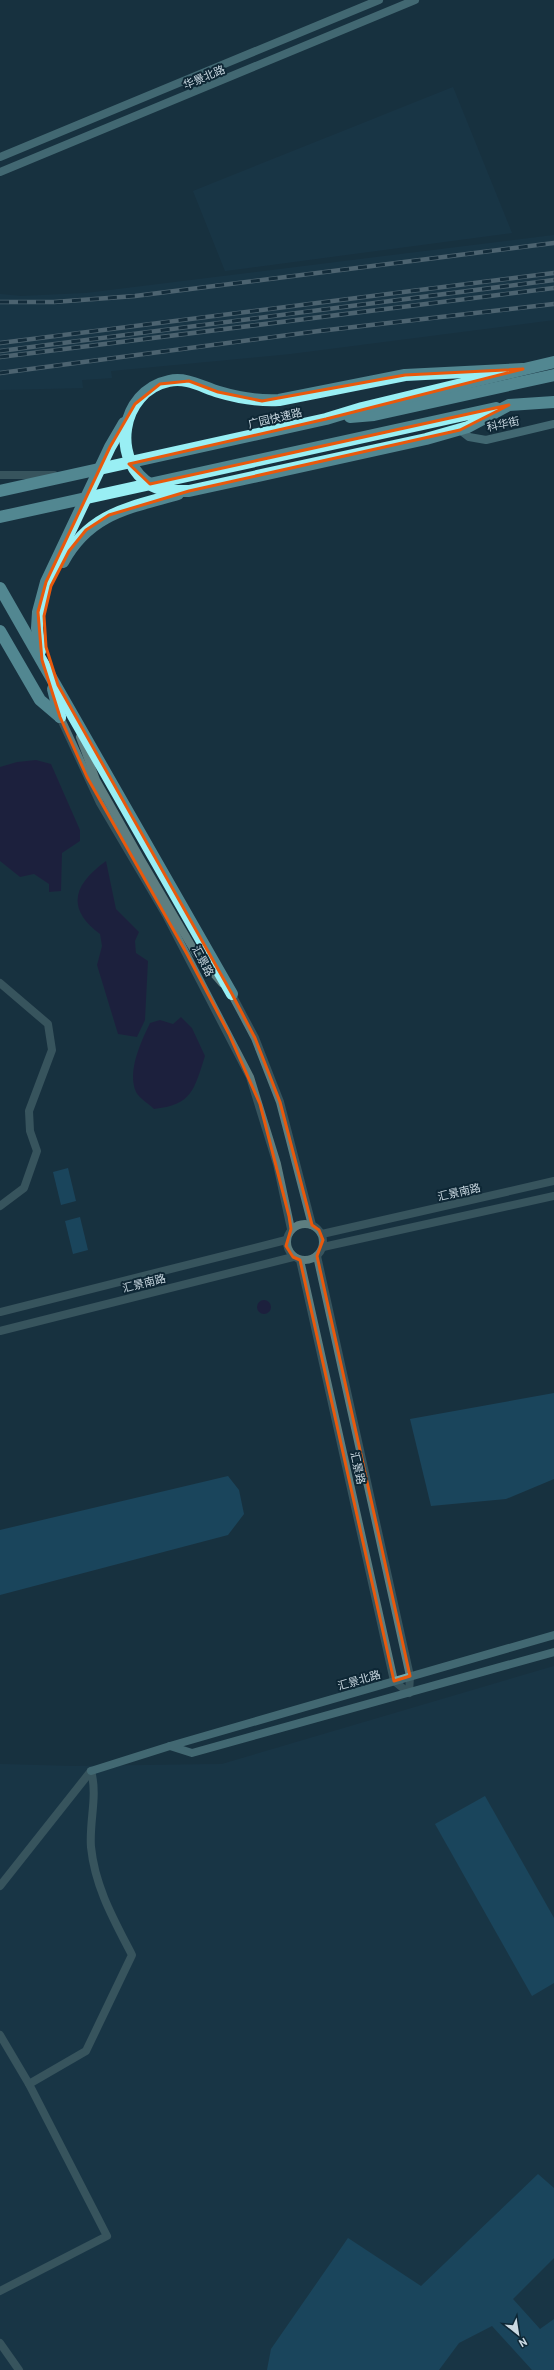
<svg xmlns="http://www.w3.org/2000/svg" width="554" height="2370" font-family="Barlow,'Noto Sans SC',sans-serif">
<rect width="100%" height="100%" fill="#18313f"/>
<!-- built -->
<g fill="#1a3b4d">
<path d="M453 87 512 233 225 271 193 191Z"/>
<path d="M554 235V320L290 354 111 371 112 378 82 380 83 388 0 390V294L21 296 86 293Z"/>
<path d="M554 1666V2370H0V1764L72 1766 222 1764Z"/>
</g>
<!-- green -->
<g fill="#1e5e7e">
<path d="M68 1168 76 1201 61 1205 53 1172Z"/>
<path d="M80 1217 88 1250 73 1254 65 1221Z"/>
<path d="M554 1393V1479L506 1499 431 1506 410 1419Z"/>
<path d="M228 1476 239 1490 244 1514 228 1535 0 1595V1530Z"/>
<path d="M485 1796 554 1918V1983L532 1996 435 1824Z"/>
<path d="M538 2174 554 2188V2258L513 2299 540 2329 554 2319V2370H532L492 2326 459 2343 439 2370H267L271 2349 348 2238 421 2286Z"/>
</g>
<!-- water -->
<g fill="#230d3a">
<path d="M36 760 51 764 80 830V841L62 853 61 891 49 892V884L34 874 20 877 0 861V767L17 762Z"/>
<path d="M106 861 116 909 139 932 135 941 136 953 148 961 145 1020 137 1037 118 1034 97 965 102 946 100 934C65 908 74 884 106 861Z"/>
<path d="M181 1017 192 1028 205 1056C194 1090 192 1105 154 1109 149 1104 139 1098 136 1092 127 1071 141 1042 150 1023L160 1020 173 1024Z"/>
<circle cx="264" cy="1307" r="7"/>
</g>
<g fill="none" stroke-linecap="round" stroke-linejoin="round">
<!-- street -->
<g stroke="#5e7e80" stroke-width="8">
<path d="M0 475H54"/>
<path d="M60 717 100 803 166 915 250 1077 277 1164 291 1229"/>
<path d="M80 737 96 780 140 858 195 952 222 983"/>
<path d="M0 983 48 1024 52 1050 29 1111 30 1131 37 1151 24 1188 0 1206"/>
<path d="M230 991 255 1038 280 1102 312 1225"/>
<circle cx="305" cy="1242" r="18"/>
<path d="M322 1234 554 1181"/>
<path d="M323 1247 554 1196"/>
<path d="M317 1256 410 1676 409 1693"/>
<path d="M300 1260 394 1681 409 1693"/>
<path d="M0 1312 286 1240"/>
<path d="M0 1331 293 1257"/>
<path d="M0 1886 91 1771"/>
<path d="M0 2035 29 2084 107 2236 0 2291"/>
<path d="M29 2084 86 2051 132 1955C114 1920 95 1887 91 1847 89 1821 98 1796 91 1771"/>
<path d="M0 2343 19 2370"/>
</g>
<!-- secondary -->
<g stroke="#76acaf" stroke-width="8">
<path d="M0 157 379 0"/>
<path d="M0 172 415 0"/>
<path d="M460 430 469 437 486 440 554 424"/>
<path d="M170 1746 192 1753 554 1652"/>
<path d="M91 1771 170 1746 554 1635"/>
</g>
<!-- highway -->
<g stroke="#99eff4" stroke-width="12">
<path d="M523 369 405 375 279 400C258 401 239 398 219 392 202 387 187 377 169 381 120 391 109 462 153 486 164 492 177 491 189 491L426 439 468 427 509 405 554 402"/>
<path d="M350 417 374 415 554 375"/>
<path d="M0 491 326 419 362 408 554 362"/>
<path d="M0 517 496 408"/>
<path d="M63 562C90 513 129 508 178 494"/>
<path d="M0 588 232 994"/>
<path d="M0 631 40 700 60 717"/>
<path d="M40 651 37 628 38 612 46 582 110 447 124 423"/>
<path d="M53 689 60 717"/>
</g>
<defs>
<g id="rail">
<path d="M0 302H54L135 296 554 243"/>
<path d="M0 343 554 273"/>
<path d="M0 351 554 280"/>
<path d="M0 357 554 288"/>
<path d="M0 373 319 331 554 304"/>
</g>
</defs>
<!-- rail casing -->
<use href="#rail" stroke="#8da0aa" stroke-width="4.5"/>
<!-- rail -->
<use href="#rail" stroke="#0e2735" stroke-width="3" stroke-dasharray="9" stroke-linecap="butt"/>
</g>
<!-- marked area -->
<path d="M0 0H554V2370H0ZM523 369 326 419 129 464 150 484 509 405 460 430 189 491 109 515 86 530 69 551 51 586 44 616 46 647 58 685 232 994 255 1038 280 1102 312 1225 319 1230 323 1240 317 1256 410 1676 394 1681 300 1260 293 1257 286 1246 291 1229 289 1216 260 1104 229 1034 187 954 87 777 60 717 42 660 38 612 46 582 110 447 135 404 160 384 189 381 218 392 262 401 405 375Z" fill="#18313f" fill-opacity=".55" fill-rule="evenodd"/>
<path fill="none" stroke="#e8590c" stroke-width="3" stroke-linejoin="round" d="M523 369 326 419 129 464 150 484 509 405 460 430 189 491 109 515 86 530 69 551 51 586 44 616 46 647 58 685 232 994 255 1038 280 1102 312 1225 319 1230 323 1240 317 1256 410 1676 394 1681 300 1260 293 1257 286 1246 291 1229 289 1216 260 1104 229 1034 187 954 87 777 60 717 42 660 38 612 46 582 110 447 135 404 160 384 189 381 218 392 262 401 405 375Z"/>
<g text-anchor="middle" stroke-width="4" stroke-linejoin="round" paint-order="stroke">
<!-- street labels -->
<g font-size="11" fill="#cad9e2" stroke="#0e2735">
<text transform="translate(204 77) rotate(-23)" y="4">华景北路</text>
<text transform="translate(275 418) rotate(-13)" y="4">广园快速路</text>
<text transform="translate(503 424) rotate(-12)" y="4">科华街</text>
<text transform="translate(203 961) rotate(62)" y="4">汇景路</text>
<text transform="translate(459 1192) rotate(-13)" y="4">汇景南路</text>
<text transform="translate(144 1283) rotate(-14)" y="4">汇景南路</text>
<text transform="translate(358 1468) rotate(77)" y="4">汇景路</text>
<text transform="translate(359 1680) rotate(-16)" y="4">汇景北路</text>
</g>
</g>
<!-- north arrow -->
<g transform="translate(518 2334) rotate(150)" stroke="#0e2735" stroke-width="3" paint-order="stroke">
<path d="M0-3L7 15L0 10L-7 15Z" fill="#cad9e2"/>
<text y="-6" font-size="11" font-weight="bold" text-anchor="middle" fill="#cad9e2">N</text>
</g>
</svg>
